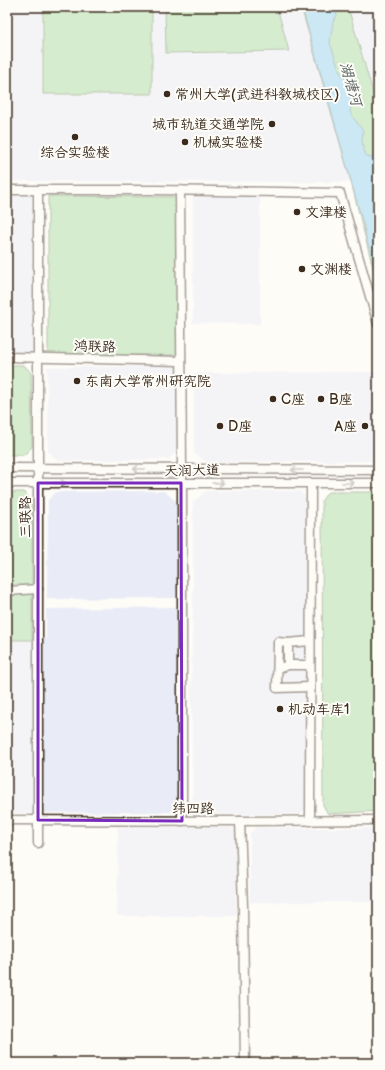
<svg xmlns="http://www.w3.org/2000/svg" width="385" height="1070" font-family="'Balsamiq Sans','LXGW WenKai TC',sans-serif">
<rect width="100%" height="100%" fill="#fdfcf7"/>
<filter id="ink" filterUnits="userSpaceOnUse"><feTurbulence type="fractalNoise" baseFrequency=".025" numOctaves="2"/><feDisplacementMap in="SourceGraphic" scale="8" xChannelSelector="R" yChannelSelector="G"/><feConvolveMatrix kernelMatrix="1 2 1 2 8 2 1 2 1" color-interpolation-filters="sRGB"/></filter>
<g filter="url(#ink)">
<!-- built -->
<g fill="#e9ecf7">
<path d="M7 7H301L351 182 7 181Z"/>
<path d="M348 7H378V110L357 38Z"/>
<path d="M7 196H32L33 356H7Z"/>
<path d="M193 196 260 197V324L193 323Z"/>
<path d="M178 366V450L169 459 58 461 48 451 47 367Z"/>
<path d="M378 372V461L206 462 194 453V373Z"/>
<path d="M164 491 176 501V598L47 599 48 500 56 492Z"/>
<path d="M206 491H300L307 500 306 694 307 807 301 814H201L193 801 191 694 193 600V502Z"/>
<path d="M177 607 178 804 171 812 7 813V640L46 639V609Z"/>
<path d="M118 827H230L237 833 236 916H117Z"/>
<path d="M255 828H378V1006H377V902H250V833Z"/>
</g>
<!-- green -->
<g fill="#a5d99c" stroke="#70825d">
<rect x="43" y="7" width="109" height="87"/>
<path d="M165 7H277L289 51 166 53Z"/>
<path d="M301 7H348L378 110V287L351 182Z"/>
<path d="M48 196 177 197 178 355 48 356Z"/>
<path d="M7 365H24L31 373 32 447 24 455H7Z"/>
<path d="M7 492H24L32 501V640H7Z"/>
<path d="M328 492H378V811L328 814 323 805 322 500Z"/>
</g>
<!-- water -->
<path fill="#8ed1ef" stroke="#6d8e9b" d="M302 7H327L330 10 336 11 337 15 333 22 330 43 340 72 360 99 351 106 350 113 363 131 362 142 365 154 370 158 374 157 373 154H375L378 158 376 196 378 204V277L366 237 364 227Z"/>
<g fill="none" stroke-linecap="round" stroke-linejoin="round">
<defs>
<g id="minor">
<path d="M7 190H156L340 193 378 324"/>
<path d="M180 190 182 469V821"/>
<path d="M7 357 181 361"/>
<path d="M7 468 378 470"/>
<path d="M7 483H378"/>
<path d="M7 591 38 589"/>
<path d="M288 643 278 642 277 688 310 687"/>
<path d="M288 665V643L310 641"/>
<path d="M283 667 288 665H310"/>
<path d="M7 820 240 821 378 820"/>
<path d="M240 821 243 907 245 1063"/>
<path d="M310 821 311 483"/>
<path d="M38 843V191"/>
</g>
</defs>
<!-- minor casing -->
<use href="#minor" stroke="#3b2a1e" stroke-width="11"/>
<!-- minor -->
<use href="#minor" stroke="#fdfcf7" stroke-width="8"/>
</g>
<!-- one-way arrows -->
<defs><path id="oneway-shaft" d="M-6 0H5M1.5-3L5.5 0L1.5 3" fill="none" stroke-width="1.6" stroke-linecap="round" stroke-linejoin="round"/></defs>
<g stroke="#9c938a">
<use href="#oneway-shaft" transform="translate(139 469) rotate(180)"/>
<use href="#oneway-shaft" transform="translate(297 470) rotate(-180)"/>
<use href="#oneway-shaft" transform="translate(60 483) rotate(1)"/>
<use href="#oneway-shaft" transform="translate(218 483)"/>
<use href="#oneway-shaft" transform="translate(348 483)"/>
</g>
</g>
<!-- marked area -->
<path d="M0 0H385V1070H0ZM38 483H181L182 821 38 820Z" fill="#fdfcf7" fill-opacity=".55" fill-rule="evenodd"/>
<path fill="none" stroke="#7b2cbf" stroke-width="3" stroke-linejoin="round" d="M38 483H181L182 821 38 820Z"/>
<!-- markers -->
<g fill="#3b2a1e" stroke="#fdfcf7" stroke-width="1.5">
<circle cx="167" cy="94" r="4"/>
<circle cx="272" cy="124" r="4"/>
<circle cx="75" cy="137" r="4"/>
<circle cx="185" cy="142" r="4"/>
<circle cx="297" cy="212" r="4"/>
<circle cx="302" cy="269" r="4"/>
<circle cx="77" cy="381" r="4"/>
<circle cx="273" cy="399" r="4"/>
<circle cx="321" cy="399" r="4"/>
<circle cx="220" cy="426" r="4"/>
<circle cx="365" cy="426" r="4"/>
<circle cx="280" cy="709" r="4"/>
</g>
<g text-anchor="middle" stroke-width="4" stroke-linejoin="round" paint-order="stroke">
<!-- poi labels -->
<g font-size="14" fill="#3b2a1e" stroke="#fdfcf7" text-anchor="start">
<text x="175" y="99">常州大学(武进科教城校区)</text>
<text x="264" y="129" text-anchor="end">城市轨道交通学院</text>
<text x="193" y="147">机械实验楼</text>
<text x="75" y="157" text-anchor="middle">综合实验楼</text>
<text x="305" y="217">文津楼</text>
<text x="310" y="274">文渊楼</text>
<text x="85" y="386">东南大学常州研究院</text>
<text x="281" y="404">C座</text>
<text x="329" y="404">B座</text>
<text x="228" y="431">D座</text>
<text x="357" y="431" text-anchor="end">A座</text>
<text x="288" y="714">机动车库1</text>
</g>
<!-- street labels -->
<g font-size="14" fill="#3b2a1e" stroke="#fdfcf7">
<text transform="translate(95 346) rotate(2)" y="5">鸿联路</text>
<text transform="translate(192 470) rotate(-1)" y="5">天润大道</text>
<text transform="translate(25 517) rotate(-90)" y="5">三联路</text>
<text transform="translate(193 808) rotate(1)" y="5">纬四路</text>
</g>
<!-- water labels -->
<g font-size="15" font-style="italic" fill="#545c5d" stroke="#fdfcf7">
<text transform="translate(351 84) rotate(74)" y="5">湖塘河</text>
</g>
</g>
<!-- margin -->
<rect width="385" height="1070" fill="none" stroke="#fdfcf7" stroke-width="24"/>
<rect x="12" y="12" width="361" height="1046" fill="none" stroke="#3b2a1e" stroke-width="1.5" filter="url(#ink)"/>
</svg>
